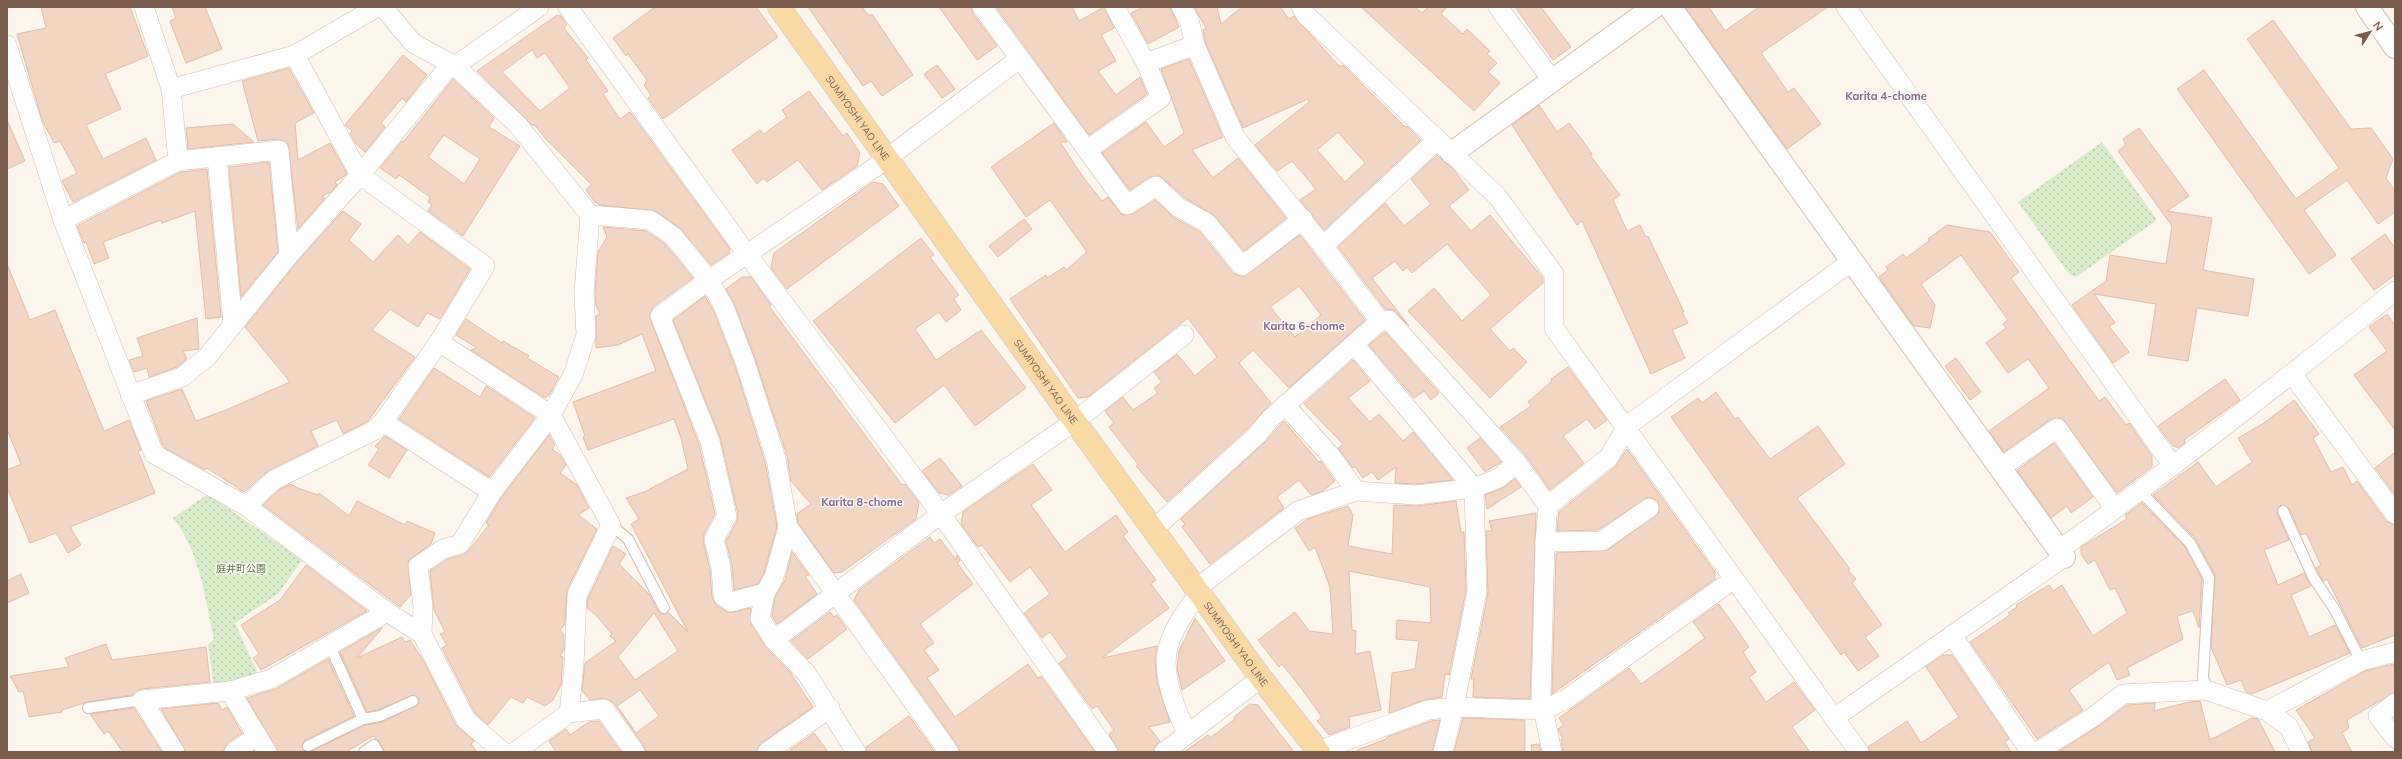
<svg xmlns="http://www.w3.org/2000/svg" width="2402" height="759" font-family="Mulish,'Noto Sans JP',sans-serif">
<defs>
<pattern id="grass-dots" width="8" height="8" patternUnits="userSpaceOnUse"><rect width="8" height="8" fill="#d8ecc9"/><path d="M2 2h.1M6 6h.1" fill="none" stroke="#b4c2a5" stroke-width="1.8" stroke-linecap="round"/></pattern>
</defs>
<rect width="100%" height="100%" fill="#fdf6ec"/>
<!-- grass -->
<g fill="url(#grass-dots)">
<path d="M2102 142 2157 220 2076 277 2069 274 2018 202Z"/>
<path d="M208 494 302 560 278 594 235 623 260 678 214 686 208 645 214 639C205 599 200 551 173 518Z"/>
</g>
<!-- building -->
<g fill="#f3d5c3" stroke="#e6bba3" fill-rule="evenodd">
<path d="M41 7H130L148 56 105 74 121 109 86 125 103 159 146 138 156 160 73 202 62 181 77 173 60 141 54 143 42 120 17 34 46 28Z"/>
<path d="M172 7H205L222 49 186 63 170 21 176 18Z"/>
<path d="M655 7H756L778 37 663 119 648 98 651 95 644 85 647 80 628 54 626 56 613 38Z"/>
<path d="M808 7H862L869 16 872 14 913 75 882 96 871 81 863 86Z"/>
<path d="M939 7H971L973 14 997 46 977 60Z"/>
<path d="M996 7H1072L1079 21 1104 7 1114 28 1101 35 1116 61 1098 71 1116 95 1140 77 1147 94 1089 135Z"/>
<path d="M1144 7H1170L1179 27 1148 44 1131 13Z"/>
<path d="M1194 7H1217L1221 24 1242 7H1280L1289 19 1294 16 1340 67 1343 65 1405 127 1407 126 1421 140 1324 230 1300 200 1316 189 1292 161 1277 171 1255 145 1309 102 1308 99 1243 128 1205 42 1203 30 1206 28ZM1338 132 1365 163 1345 182 1317 150Z"/>
<path d="M1361 7H1415L1422 13 1428 7H1447L1441 14 1463 34 1467 29 1490 51 1487 54 1497 63 1488 72 1500 83 1474 111Z"/>
<path d="M1515 7H1541L1571 47 1553 60Z"/>
<path d="M1685 7H1709L1725 31 1759 7H1828L1761 53 1788 92 1794 88 1821 124 1787 149Z"/>
<path d="M557 15 561 16 567 25 564 28 588 58 586 60 608 91 603 94 620 119 630 112 730 249 729 253 711 265 681 229 656 211 600 205 595 202 586 190 591 184 545 138 534 124 533 126 477 71ZM532 50 537 58 545 53 570 88 540 111 502 72Z"/>
<path d="M2273 20 2351 129 2371 128 2393 159 2386 178 2395 191V212L2378 224 2347 180 2304 210 2336 255 2309 274 2177 89 2204 70 2296 199 2339 168 2247 39Z"/>
<path d="M403 55 427 75 406 102 402 98 381 123 385 127 365 152 356 144 350 133 352 131 345 125Z"/>
<path d="M1189 59 1223 137 1192 150 1213 178 1238 158 1286 218 1244 251 1215 216 1185 198 1160 176 1150 177 1130 190 1102 153 1146 122 1164 147 1184 133 1161 69Z"/>
<path d="M937 65 955 89 942 98 924 74Z"/>
<path d="M289 68 314 113 295 123 298 160 330 143 347 174 335 182 337 185 331 192 322 196 325 198 298 229 288 144 278 139 258 141 242 81Z"/>
<path d="M453 79 494 118 489 127 520 146 463 236 428 211 432 205 428 202 430 197 399 175 396 179 380 168 402 141 403 142ZM444 135 480 159 464 184 428 157Z"/>
<path d="M809 91 843 136 847 133 860 153 857 166 822 190 798 160 767 182 764 178 757 184 732 150 760 130 764 134 787 117 782 110Z"/>
<path d="M1539 105 1557 132 1569 123 1583 141 1592 154 1590 155 1620 195 1613 200 1627 231 1640 225 1646 237 1648 236 1684 312H1682L1688 323 1672 330 1685 358 1651 374 1582 221 1577 225 1512 125Z"/>
<path d="M7 120 25 161 7 169Z"/>
<path d="M1054 123 1067 142H1060L1083 177 1102 201 1108 197 1122 215 1133 214 1155 200 1173 217 1200 232 1233 273 1243 277 1300 235 1365 320 1289 388 1253 350 1239 363 1271 403 1249 427 1167 502 1136 466 1138 464 1109 427 1114 423 1105 411 1123 397 1133 410 1158 393 1154 388 1162 382 1154 372 1177 354 1195 376 1217 357 1188 318 1088 397 1078 398 1010 299 1046 275 1047 278 1064 267 1066 270 1087 252 1050 200 1026 217 991 167ZM1299 286 1321 315 1295 337 1270 307Z"/>
<path d="M233 124 254 142 188 149 186 128Z"/>
<path d="M2139 128 2189 196 2167 211 2212 218 2203 270 2254 279 2248 316 2197 308 2188 361 2148 355 2156 304 2094 294 2115 323 2109 326 2129 352 2113 363 2072 305 2106 281 2110 255 2166 264 2172 226 2118 151 2126 145 2123 139Z"/>
<path d="M1437 155 1454 170 1469 190 1449 206 1471 231 1490 215 1543 278V283L1490 329 1510 351 1513 348 1527 362 1490 398 1408 311 1434 288 1462 321 1491 295 1447 244 1412 273 1407 267 1403 271 1395 261 1372 278 1409 326 1393 310 1385 309 1338 247 1385 203 1404 226 1431 204 1411 179Z"/>
<path d="M269 162 278 252 241 297 229 167Z"/>
<path d="M207 169 221 317 206 319 195 211 162 223 161 220 103 242 109 258 94 264 86 242 84 243 77 226 181 172Z"/>
<path d="M873 182 883 184 899 206 787 289 771 268 774 253Z"/>
<path d="M343 211 361 224 349 240 373 262 398 235 408 245 420 232 470 269 440 319 427 313 418 327 390 309 372 330 415 357 368 421 343 434 337 420 311 431 318 446 269 470 244 492 207 468 205 470 165 448 162 444 146 401 182 389 196 421 226 410 290 382 245 327 297 262Z"/>
<path d="M1024 219 1032 229 998 257 989 246Z"/>
<path d="M1947 225 1990 232 2019 272 2011 278 2099 401 2105 397 2126 425 2129 423 2152 456V467L2117 493 2062 418 2051 419 2004 452 1989 431 2049 388 2028 359 2008 373 1986 343 2006 328 2003 324 2008 320 1961 255 1921 284 1935 305 1930 328 1914 326 1879 277 1888 270 1886 267 1903 254 1906 258 1929 241 1928 239Z"/>
<path d="M603 227 646 231 665 244 693 278 653 307 649 316 699 444 715 514 704 534 703 541 710 570 712 597 716 605 729 613 751 608V624L766 648 790 672 813 707 761 743 756 752H646L644 746 613 702 603 698 590 700 582 691 585 663 616 641 610 636 612 634 595 614 587 608 588 598 613 546 626 554 619 564 649 594 658 611 663 614 668 612 688 632 631 524 639 519 626 498 644 492 688 469 681 438 674 419 588 450 583 437 585 436 573 402 656 371 642 334 618 345 596 348V316L600 314 596 305 595 293 598 252 607 237ZM654 613 678 651 635 680 618 657ZM640 690 659 716 636 733 617 706Z"/>
<path d="M2385 234 2395 248V275L2374 290 2351 259Z"/>
<path d="M921 238 934 255 930 257 959 295 954 299 961 310 946 322 939 312 915 329 936 360 981 330 1026 388 975 426 944 385 895 423 813 321Z"/>
<path d="M7 264 30 320 55 310 104 431 129 420 141 450 138 451 155 493 70 527 81 545 68 553 56 533 30 543 7 487V470L21 464 7 429Z"/>
<path d="M742 277H751L771 305 769 306 902 485 905 484 919 503 916 519 842 572 834 573 798 523 797 514 811 504 791 481 787 456 755 359 734 303 726 289Z"/>
<path d="M705 296 714 312 735 366 765 462 777 526 764 573 758 584 734 590 732 566 726 541 737 521 738 514 720 437 673 320Z"/>
<path d="M2387 314 2395 325V430L2354 375 2387 351 2369 327Z"/>
<path d="M197 318 199 349 183 351 187 359 177 367 149 377 147 368 134 372 129 360 143 356 137 338Z"/>
<path d="M466 319 502 343 503 341 529 356 527 358 559 377 550 394 545 398 471 350 477 348 456 335Z"/>
<path d="M1385 332 1439 393 1431 400 1424 391 1414 398 1369 345Z"/>
<path d="M1956 358 1981 392 1970 400 1945 366Z"/>
<path d="M1353 360 1370 381 1348 398 1370 422 1379 414 1403 441 1413 432 1453 480 1416 484 1395 483 1396 467 1378 480 1372 472 1363 478 1355 467 1353 468 1338 448 1343 444 1304 404Z"/>
<path d="M1568 367 1607 420 1595 429 1587 419 1563 436 1584 463 1550 490 1526 456 1500 427 1531 406 1528 402 1552 381 1551 379Z"/>
<path d="M434 368 480 397 486 386 535 418 489 477 399 419Z"/>
<path d="M2225 379 2240 400 2184 440 2185 443 2178 448 2173 446 2158 426Z"/>
<path d="M1716 392 1735 419 1738 417 1770 459 1818 426 1845 464 1797 498 1850 569 1848 570 1856 579 1852 583 1882 625 1865 637 1879 656 1858 671 1844 652 1841 655 1671 417 1698 398 1702 403Z"/>
<path d="M2294 400 2319 434 2313 438 2331 472 2343 467 2352 485 2357 481 2386 521 2395 525V635L2362 648 2327 579 2323 581 2319 574 2316 568 2321 565 2306 533 2301 535 2289 508 2281 505 2278 508 2277 513 2289 540 2264 550 2278 585 2304 573 2311 586 2291 595 2309 637 2335 625 2350 653 2252 694 2246 692 2241 680 2227 685 2211 647 2215 575 2195 538 2153 495 2198 462 2216 487 2252 462 2238 438 2264 423Z"/>
<path d="M1284 421 1319 462 1321 461 1322 463 1335 481 1323 491 1311 495 1299 480 1277 497 1284 508 1210 564 1182 527 1185 524 1181 519 1264 443Z"/>
<path d="M549 435 555 445 552 449 560 455 566 465 560 473 577 485 589 508 578 515 597 529 567 590 565 624 560 630 564 635V650L560 656 563 657 561 685 553 700 545 706 527 697 523 703 511 697 488 725 475 713 442 648 447 645 440 634 445 632 434 610 430 571 448 559 463 555 469 550 489 525 486 523 501 498Z"/>
<path d="M385 436 407 450 389 478 368 465 379 449 375 446Z"/>
<path d="M1480 438 1501 462 1485 472 1467 448Z"/>
<path d="M2054 443 2093 497 2071 513 2067 506 2051 518 2017 470Z"/>
<path d="M1627 449 1715 572V579L1552 694 1556 553 1608 550 1659 512 1658 501 1648 497 1598 530 1557 531 1559 512 1616 466Z"/>
<path d="M2395 452V495L2375 468Z"/>
<path d="M940 458 962 486 949 495 939 493 922 471Z"/>
<path d="M1033 464 1052 490 1031 505 1065 552 1116 515 1128 532 1123 536 1156 580 1151 584 1169 608 1102 658 1157 646 1155 658 1157 682 1170 722 1149 727 1160 741 1154 747 1153 752H1119L1109 734 1114 730 1097 706 1092 709 1059 663 1068 657 1050 632 1042 638 1024 613 1050 594 1030 567 1010 582 982 545 978 547 961 524 963 512Z"/>
<path d="M1515 479 1521 487 1487 509 1485 495 1503 488Z"/>
<path d="M291 484 298 488 318 495 319 493 349 516 357 501 405 525 407 521 435 533 431 544 408 561 411 595 400 607 263 505 280 489Z"/>
<path d="M1456 501 1461 532H1464L1466 590 1449 675 1445 674 1442 697 1424 700 1389 713 1392 673 1415 669 1419 641 1396 639 1397 620 1431 623 1430 587 1349 571 1352 630 1356 631 1355 654 1370 651 1381 710 1349 717 1350 727 1329 735 1317 721 1322 717 1301 688 1282 664 1279 667 1258 640 1295 612 1309 631 1333 634 1330 587 1315 547 1309 551 1295 528 1308 519 1348 506 1353 515 1348 546 1392 554 1394 505 1417 506Z"/>
<path d="M2142 503 2185 547 2202 579 2199 628 2193 611 2177 616 2183 639 2127 668 2130 675 2117 680 2109 662 2069 690 2083 710 2037 739 1970 642 2010 615 2008 613 2017 607 2016 605 2049 585 2053 591 2062 585 2093 636 2127 613 2115 588 2110 590 2095 560 2088 564 2081 554V547L2127 519 2125 515Z"/>
<path d="M1536 513 1530 699 1473 697 1474 679H1471L1488 593 1486 531H1492L1489 521Z"/>
<path d="M930 537 934 543 940 539 956 560 957 555 960 561 957 563 973 584 920 624 934 643 924 650 939 670 927 678 955 717 1028 664 1038 678 1041 676 1095 752H960L958 746 854 600 859 590Z"/>
<path d="M792 552 809 575 805 576 817 594 777 624 772 616 775 597 785 580Z"/>
<path d="M306 565 367 611 261 670 253 658 259 654 241 625 280 600Z"/>
<path d="M21 574 29 593 7 603V581Z"/>
<path d="M1719 604 1749 647 1743 652 1756 672 1749 677 1766 702 1794 682 1815 710 1792 727 1810 752H1563L1561 739H1563L1558 729 1564 725 1559 718 1629 668 1641 684 1671 663 1705 638 1693 622Z"/>
<path d="M830 612 834 617 837 615 847 629 808 659 791 641Z"/>
<path d="M1195 618 1225 661 1182 690 1177 668 1179 651Z"/>
<path d="M383 627 357 658 402 637 405 642 410 640 423 660 456 725 474 741 471 744 477 752H385L380 742 373 736 346 752H310L365 725 383 722 418 704 419 698 413 695 378 710 367 712 340 652Z"/>
<path d="M106 644 112 660 206 647 210 682 141 689 132 695 87 702 62 710V712L29 717 23 691 19 692 10 676 69 667 65 658Z"/>
<path d="M1943 655H1952L2009 739 2005 742 2011 752H1870L1868 747 1907 721 1921 743 1959 717 1926 667Z"/>
<path d="M328 659 354 716 305 740 302 746 306 752H278L247 698 276 689Z"/>
<path d="M2394 664 2395 692 2347 720 2349 728 2342 733 2352 752H2312L2308 742 2315 738 2296 710 2365 671Z"/>
<path d="M2200 701 2210 740 2252 718 2258 719 2275 752H2058L2099 726 2127 705 2155 703 2154 711 2189 702Z"/>
<path d="M218 703 222 710 227 707 242 733 227 743 223 752H186L161 709Z"/>
<path d="M1250 704 1258 705 1294 752H1184L1208 735 1210 738 1235 719 1234 717Z"/>
<path d="M134 708 162 752H123L108 731 104 734 90 714Z"/>
<path d="M909 716 935 752H867L866 747Z"/>
<path d="M1463 718 1525 720V752H1454Z"/>
<path d="M1440 720 1432 752H1357V750L1386 739 1387 737 1431 721Z"/>
<path d="M599 721 621 752H556L549 741 566 729 570 735 589 722Z"/>
<path d="M814 733 828 752H792L790 750Z"/>
<path d="M1539 744 1541 752H1532L1531 745Z"/>
</g>
<g fill="none" stroke-linecap="round" stroke-linejoin="round">
<defs>
<g id="lane">
<path d="M2140 491 2190 543 2209 578 2203 677 2206 690"/>
<path d="M2283 511 2313 577 2335 610 2361 661"/>
<path d="M611 525 628 539 664 608"/>
<path d="M329 644 363 719"/>
<path d="M88 708 142 700"/>
<path d="M308 746 363 719 380 716 413 701"/>
<path d="M364 752 374 745 378 752"/>
</g>
<g id="street">
<path d="M383 7 413 43 455 66 518 125 590 215 650 220 673 236 709 280 747 254 941 514 1108 752"/>
<path d="M568 7 747 254 874 168 1019 59"/>
<path d="M982 7 1087 150"/>
<path d="M1115 7 1146 63 1195 45"/>
<path d="M1181 7 1189 20 1195 45 1235 137 1323 246 1437 140"/>
<path d="M1301 7 1306 15 1497 196 1554 274V328L1834 718"/>
<path d="M1498 7 1552 80"/>
<path d="M1846 7 2173 466"/>
<path d="M7 45 63 220 154 454 246 506 387 612 422 634 466 720 503 752"/>
<path d="M1146 63 1161 98 1087 150 1127 205 1156 186 1178 207 1207 223 1242 266 1303 219"/>
<path d="M455 66 539 7"/>
<path d="M171 89 295 55 377 7"/>
<path d="M217 157 233 325"/>
<path d="M178 161 279 150 289 255"/>
<path d="M63 220 178 161 171 89 144 7"/>
<path d="M1323 246 1380 321 1389 320 1517 463 1548 506 1545 542 1541 699 1552 752"/>
<path d="M439 342 551 415 611 525 577 595 574 665 569 713"/>
<path d="M1354 344 1474 488"/>
<path d="M2292 374 2395 514"/>
<path d="M130 395 182 377 207 357 289 255 360 175 451 64"/>
<path d="M1285 405 1331 456 1356 491"/>
<path d="M383 422 492 492"/>
<path d="M1517 463 1499 478 1474 488 1477 591 1454 707 1543 710 1565 700 1734 579"/>
<path d="M2000 468 2057 428 2115 509"/>
<path d="M246 506 274 480 375 430 383 422 439 342 485 266 360 175 295 55"/>
<path d="M1548 506 1609 457 1627 426 1852 261"/>
<path d="M1154 529 1257 435 1270 419 1380 321"/>
<path d="M1545 542 1602 541 1649 508"/>
<path d="M2059 550C2174 467 2285 380 2395 291"/>
<path d="M1197 588 1298 511 1356 491 1416 495 1474 488"/>
<path d="M765 593 774 577 788 527"/>
<path d="M422 634 423 606 418 566 443 549 460 544 492 492 551 415 573 375 586 335 584 293 590 215"/>
<path d="M1952 635 2030 751H2039L2093 717 2123 694 2206 690 2267 711 2289 727 2301 752"/>
<path d="M774 640 941 514 1075 421 1184 335"/>
<path d="M230 691 267 752"/>
<path d="M2395 703 2378 716 2395 738"/>
<path d="M2267 711 2361 661 2395 652"/>
<path d="M1188 734C1176 712 1161 673 1168 648 1173 628 1187 609 1200 592"/>
<path d="M1318 751 1428 710 1454 707 1443 752"/>
<path d="M175 752 142 700 230 691 271 679 387 612"/>
<path d="M234 752 257 736"/>
<path d="M515 752 569 713 604 709 635 752"/>
<path d="M767 752 830 708"/>
<path d="M856 752 807 674 774 640 760 618 765 593 731 602 723 596 721 568 714 539 727 516 710 441 660 316 709 280 724 307 745 362 776 459 788 527 949 752"/>
<path d="M1164 752 1261 678"/>
<path d="M1859 752 1834 718 2064 557"/>
</g>
<g id="secondary">
<path d="M1670 7 2064 557"/>
<path d="M2367 7 2395 47"/>
<path d="M1452 153 1654 7"/>
</g>
<g id="primary">
<path id="s1" d="M779 7 1060 401 1261 678 1319 752"/>
</g>
</defs>
<!-- lane casing -->
<use href="#lane" stroke="#d1beb0" stroke-width="12"/>
<!-- street casing -->
<use href="#street" stroke="#d1beb0" stroke-width="20"/>
<!-- secondary casing -->
<use href="#secondary" stroke="#d6c0b0" stroke-width="24"/>
<!-- primary casing -->
<use href="#primary" stroke="#dad1cd" stroke-width="24"/>
<!-- lane -->
<use href="#lane" stroke="#fff" stroke-width="10"/>
<!-- street -->
<use href="#street" stroke="#fff" stroke-width="19"/>
<!-- secondary -->
<use href="#secondary" stroke="#fff" stroke-width="22"/>
<!-- primary -->
<use href="#primary" stroke="#fbd9a5" stroke-width="22"/>
</g>
<g text-anchor="middle" stroke-width="3" stroke-linejoin="round" paint-order="stroke">
<!-- street labels -->
<g font-size="10" fill="#7a5c4d" stroke="#fffaf3">
<text dy="4" stroke="none"><textPath href="#s1" startOffset="136">SUMIYOSHI YAO LINE</textPath></text>
<text dy="4" stroke="none"><textPath href="#s1" startOffset="460">SUMIYOSHI YAO LINE</textPath></text>
<text dy="4" stroke="none"><textPath href="#s1" startOffset="784">SUMIYOSHI YAO LINE</textPath></text>
</g>
<!-- park labels -->
<g font-size="10" fill="#537a41" stroke="#fffaf3">
<text x="241" y="572">庭井町公園</text>
</g>
<!-- neighbourhood labels -->
<g font-size="11" font-weight="bold" fill="#846695" stroke="#fffaf3">
<text x="1886" y="100">Karita 4-chome</text>
<text x="1304" y="330">Karita 6-chome</text>
<text x="862" y="506">Karita 8-chome</text>
</g>
</g>
<!-- border -->
<rect width="2402" height="759" fill="none" stroke="#7a5c4d" stroke-width="16"/>
<!-- north arrow -->
<g transform="translate(2370 32) rotate(54)" stroke="#fffaf3" stroke-width="3" paint-order="stroke">
<path d="M0-3L7 15L0 10L-7 15Z" fill="#7a5c4d"/>
<text y="-6" font-size="11" font-weight="bold" text-anchor="middle" fill="#7a5c4d">N</text>
</g>
</svg>
